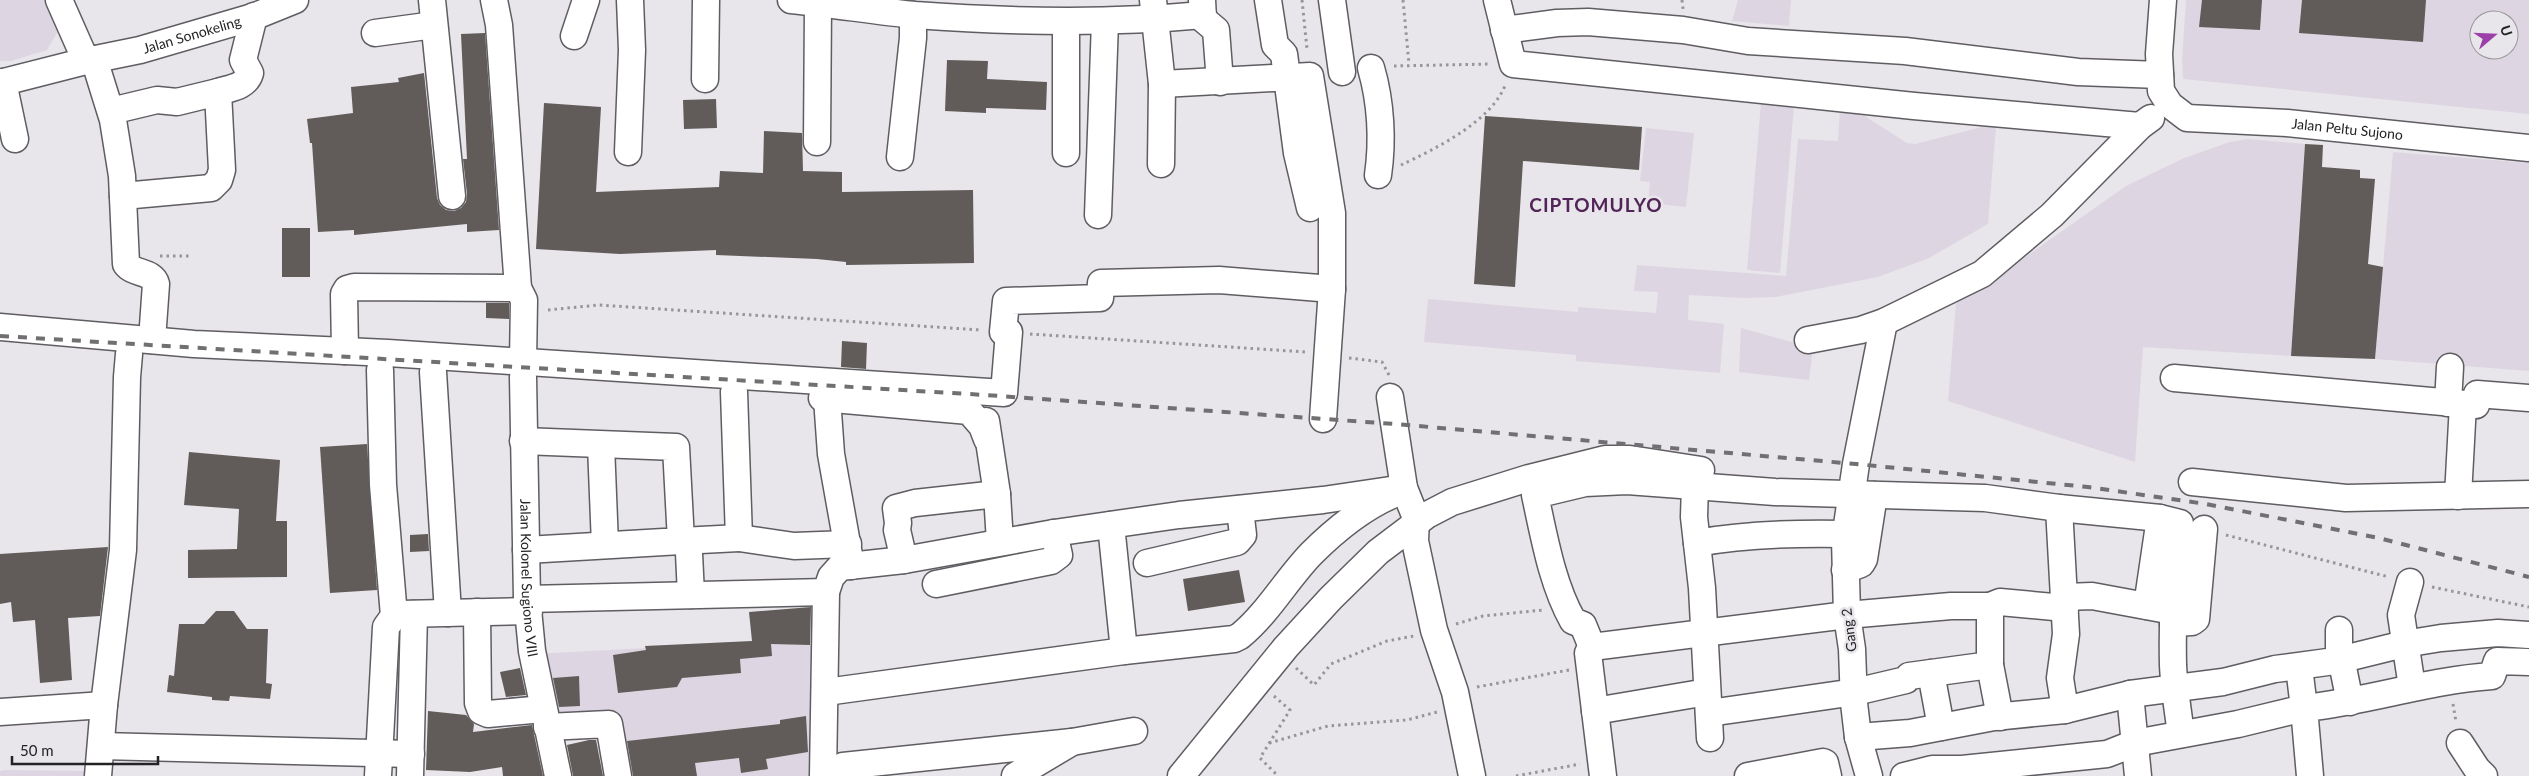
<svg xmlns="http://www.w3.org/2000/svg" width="2529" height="776" font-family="Lato,sans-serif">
<rect width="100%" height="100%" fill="#e8e5eb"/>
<!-- built -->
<g fill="#ddd6e2" fill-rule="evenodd">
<path d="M0 0H45L58 31 47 50 11 61H0Z"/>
<path d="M1738 0H1791L1789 26 1732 21Z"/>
<path d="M2186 0H2529V114L2183 79 2182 60ZM2479 20H2509V50H2479Z"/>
<path d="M1761 103 1794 106 1780 273 1747 270Z"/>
<path d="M1840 109 1863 115 1907 143 1915 144 1986 126 1996 127 1988 224 1929 258 1878 277 1776 297 1744 298 1689 295 1688 320 1724 324 1720 373 1576 361V355L1424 342 1428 299 1578 312V307L1656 313 1658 292 1634 291 1637 265 1786 276 1798 139 1838 141Z"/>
<path d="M1646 128 1694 133 1686 207 1648 203 1650 182 1640 181Z"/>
<path d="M2247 139 2305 144 2291 356 2143 347 2135 462 1948 401 1956 303 2014 265 2126 186 2184 158 2230 142Z"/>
<path d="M2393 152 2529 163V371L2375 359Z"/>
<path d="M1741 328 1813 348 1809 380 1739 372Z"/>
<path d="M816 639 809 776H621L614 720H547L534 654Z"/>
<path d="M4 770 87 771V776H0V771Z"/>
</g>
<!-- building -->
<g fill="#615c59">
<path d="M2202 0H2262L2260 30 2199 27Z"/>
<path d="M2302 0H2426L2423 42 2299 33Z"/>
<path d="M485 33 499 230 467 232V224L354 235V230L318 232 312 143H310L307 119 353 113 351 87 399 82 398 78 424 73 437 198 440 205 446 210 454 211 461 208 466 202 467 194 463 159H467L461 34Z"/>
<path d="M947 60 988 61 987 79 1047 82 1046 110 986 108V113L945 111Z"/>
<path d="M716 99 717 128 684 129 683 100Z"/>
<path d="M544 103 601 107 596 192 719 187 720 171 763 173 764 131 802 133 803 171 842 172V192L973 190 974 263 846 265V262L817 259 716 255V250L620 254 536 249Z"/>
<path d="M1485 116 1642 127 1639 170 1523 161 1515 287 1474 284Z"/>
<path d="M2305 144 2323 145 2322 167 2360 170V178L2375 179 2368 264 2383 267 2375 359 2291 356Z"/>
<rect x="282" y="228" width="28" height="49"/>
<path d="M486 303H509V319L486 318Z"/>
<path d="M842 341 867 343 866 369 841 367Z"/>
<path d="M367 444 377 590 330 593 320 447Z"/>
<path d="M189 452 280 460 276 521H287V577L188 578V550L237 549 239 509 184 505Z"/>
<path d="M428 534 429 551 410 552V535Z"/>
<path d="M108 547 100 616 68 618 72 680 40 683 35 620 13 622 11 602 0 604V554Z"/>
<path d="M1239 570 1245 602 1188 611 1183 579Z"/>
<path d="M811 607 810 645 771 644 772 656 740 659 741 673 682 678 677 687 618 693 613 655 646 650 645 646 752 641 749 612Z"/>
<path d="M216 611H234L247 629H268L266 683 272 684 270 699 230 696 229 701 212 700V697L167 692 169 675 174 676 179 624H204Z"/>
<path d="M520 668 526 695 506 697 500 672Z"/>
<path d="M579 676 580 706 559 707 553 678Z"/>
<path d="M428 711 466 715 474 724 473 732 532 725 543 776H503L502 767 470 772 426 770Z"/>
<path d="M806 716 808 752 766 759 768 769 741 773 739 758 695 763 697 776H633L627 741 780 724V720Z"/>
<path d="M589 740H596L603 776H573L567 745Z"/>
</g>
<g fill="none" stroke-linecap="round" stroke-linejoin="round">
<defs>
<g id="minor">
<path d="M59 0 86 61"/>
<path d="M432 0 452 196"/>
<path d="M494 0 499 25 518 288 524 300 523 362"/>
<path d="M791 0C832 4 874 11 915 15 1011 22 1106 24 1203 15"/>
<path d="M1153 0 1162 84 1161 164"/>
<path d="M1202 0 1203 19 1216 30 1220 82"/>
<path d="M1268 0 1275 45 1284 54 1297 153 1310 208"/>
<path d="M1332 0 1342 72"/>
<path d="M1497 0 1513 64 1914 106 2140 126"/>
<path id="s1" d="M2163 0 2159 54 2161 91 2170 105 2187 118 2287 123 2529 148"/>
<path d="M1504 30 1557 23 1588 22 1683 30 1748 41 1905 51 2078 72 2160 75"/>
<path d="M375 33 434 25"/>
<path d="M574 36 586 0"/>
<path d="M94 59 113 120 122 176 126 264C133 274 153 271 156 284L152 340"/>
<path d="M1371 68C1381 102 1383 141 1378 175"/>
<path d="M705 79 706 0"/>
<path d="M3 82 15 139"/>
<path id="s2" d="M0 83 86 61 140 50 253 17 295 0"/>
<path d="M218 92C230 88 246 87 250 73L243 60 254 16"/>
<path d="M111 111 157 100 177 102 218 92 222 170 219 180 211 188 123 196"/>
<path d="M817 142 818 3"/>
<path d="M628 152 632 50 630 0"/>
<path d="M1066 153V22"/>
<path d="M900 157 913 38V15"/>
<path d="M1098 215 1105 22"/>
<path d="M0 327 194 344 388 353 1004 393 1009 332"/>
<path d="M1003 332 1006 301 1100 298 1101 283 1219 280 1332 289V213L1310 76 1162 84"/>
<path d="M1808 340 1861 330 1884 322 1982 274 2052 215 2140 126 2151 118"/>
<path d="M345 351 344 294 347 289 354 287 518 288"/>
<path d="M380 370 383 485 394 616 401 614 529 611"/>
<path d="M433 372 448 613"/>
<path id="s3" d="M523 377 527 599 532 651 558 776"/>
<path d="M2174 378 2476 405 2477 394 2529 398"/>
<path d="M1390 397 1404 488 1416 518 1415 541 1434 630 1455 692 1472 776"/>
<path d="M822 398 969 411 982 426 987 439"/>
<path d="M827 398 831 454 851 566"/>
<path d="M2448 403 2450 367"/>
<path d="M1323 419 1332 289"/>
<path d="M986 421 997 494 1000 542"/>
<path d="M523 441 676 447 681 541 526 550"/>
<path d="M601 445 605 545"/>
<path d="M2192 482 2346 498 2529 494"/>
<path d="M1695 485 1694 517 1702 588 1710 738"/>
<path d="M2458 496 2463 404"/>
<path d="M2059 508 2066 634 2060 678 2065 710"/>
<path d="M739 538 794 546 848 544"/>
<path d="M681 541 739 538 734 392"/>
<path d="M681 541 688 548 689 553 691 595"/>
<path d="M1697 543C1746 534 1796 533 1846 534"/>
<path d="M904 560 897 530 898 523 896 508 915 503 997 494"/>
<path d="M1147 563 1237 542 1243 535 1240 509"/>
<path d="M1845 570 1861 564 1864 559 1874 495"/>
<path d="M2410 582 2401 615 2412 687"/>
<path d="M936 584 1051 561 1059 555 1054 533"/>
<path d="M2065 597 2092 596 2173 611"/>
<path d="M527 599 826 592"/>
<path d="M1990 606 2000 602 2065 608"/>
<path d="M2147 606 2160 518"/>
<path d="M477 612 478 703 481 711 488 714 543 709"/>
<path d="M2173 623 2192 622 2196 619 2204 529"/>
<path d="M2339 630V648L2350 702"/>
<path d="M1592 647 1588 653 1603 776"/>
<path d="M1124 651 1234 639 1240 636C1268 613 1286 580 1311 554 1334 531 1362 508 1392 495"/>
<path d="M1990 665 2000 717"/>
<path d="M1931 673 1941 727"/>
<path d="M826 692 1124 651 1111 525"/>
<path d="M2130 694 2138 776"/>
<path d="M1595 711 1707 692"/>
<path d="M0 712 104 705"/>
<path d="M1709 713 1855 692 1906 680 1909 676 1990 665V606H1951L1847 615 1592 647 1583 625 1573 621C1552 584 1544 536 1535 495L1585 483 1627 481 1775 492 1985 498 2059 508 2160 518 2180 523C2174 571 2172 617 2173 665 2174 688 2178 711 2181 734"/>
<path d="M547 727 609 724 618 776"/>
<path d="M1858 737 1910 733 1994 717 2065 710 2130 694 2223 682 2275 669 2335 661 2404 644 2441 638 2498 633 2529 635"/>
<path d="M1072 742 1134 731"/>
<path d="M2460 743 2477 769 2484 776"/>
<path d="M101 746 411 754"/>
<path d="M98 776 104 705 123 550 127 377 129 354"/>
<path d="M378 776 386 627 394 616"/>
<path d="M410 776 414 614"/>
<path d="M823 776 826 592 831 577 840 567 904 560 1054 533 1179 515 1323 500 1404 488"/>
<path d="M844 776 843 766 1072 742 1015 776"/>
<path d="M1181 776 1286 647 1331 598 1378 552 1427 515 1452 502 1529 478 1605 459H1630L1701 470"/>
<path d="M1748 776 1823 762 1825 763 1828 776"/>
<path d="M1869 776 1858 737 1854 703 1852 649 1847 615 1845 539 1856 464 1884 322"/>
<path d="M1904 776 1932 769H1962L2107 754 2135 743 2238 724 2304 708 2299 667"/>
<path d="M2310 776 2304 708C2367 702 2428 680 2492 676L2497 661 2529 662"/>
</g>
</defs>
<!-- minor casing -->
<use href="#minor" stroke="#5f5d61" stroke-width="29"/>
<!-- path -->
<g stroke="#979599" stroke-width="3" stroke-dasharray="2.5 4" stroke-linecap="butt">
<path d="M1302 0 1307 49"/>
<path d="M1403 0 1409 64"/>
<path d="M1682 0 1683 9"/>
<path d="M1394 66 1490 64"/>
<path d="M1401 165C1435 149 1493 121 1506 83"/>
<path d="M160 256H189"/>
<path d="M548 310 599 305 981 330"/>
<path d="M1030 334 1306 352"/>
<path d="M1349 358 1382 362 1389 375"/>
<path d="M2226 535 2389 577"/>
<path d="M2432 587 2529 607"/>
<path d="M1456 624 1483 616 1543 610"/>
<path d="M1296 668 1314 685 1331 664 1387 641 1414 636"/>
<path d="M1477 687 1569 670"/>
<path d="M1274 696 1290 710 1260 758 1278 776"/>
<path d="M2453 704 2456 722"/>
<path d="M1269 743 1328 726 1407 720 1437 712"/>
<path d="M1516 776 1580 764"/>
</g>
<!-- minor -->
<use href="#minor" stroke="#fff" stroke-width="26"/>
<!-- rail -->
<path stroke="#716f72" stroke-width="4" stroke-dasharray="9 9" stroke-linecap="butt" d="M0 336 985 395 1395 424 1856 464 2088 487 2206 504 2379 538 2529 577"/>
</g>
<g text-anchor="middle" stroke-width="5" stroke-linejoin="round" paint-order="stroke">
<!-- street labels -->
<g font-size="14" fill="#232224" stroke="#e8e5eb">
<text dy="5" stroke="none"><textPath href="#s2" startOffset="198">Jalan Sonokeling</textPath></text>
<text dy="5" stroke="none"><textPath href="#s1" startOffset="290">Jalan Peltu Sujono</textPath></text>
<text dy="5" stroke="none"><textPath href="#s3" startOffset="201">Jalan Kolonel Sugiono VIII</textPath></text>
<text transform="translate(1849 630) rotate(-97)" y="5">Gang 2</text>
</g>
<!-- district labels -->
<g font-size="19" font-weight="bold" letter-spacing="1" fill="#522558" stroke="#e8e5eb">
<text x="1596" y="212">CIPTOMULYO</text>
</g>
</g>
<!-- north arrow -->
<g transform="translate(2494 35) rotate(71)"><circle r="24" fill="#e8e5eb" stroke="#99979b"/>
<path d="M0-4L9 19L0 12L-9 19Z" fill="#9d3fa8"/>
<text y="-8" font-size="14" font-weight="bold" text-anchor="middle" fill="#232224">U</text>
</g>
<!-- scale -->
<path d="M12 756v8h146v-8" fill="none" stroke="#232224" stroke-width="2.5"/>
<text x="20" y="756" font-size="15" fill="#232224" stroke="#e8e5eb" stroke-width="4" paint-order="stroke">50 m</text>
</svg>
